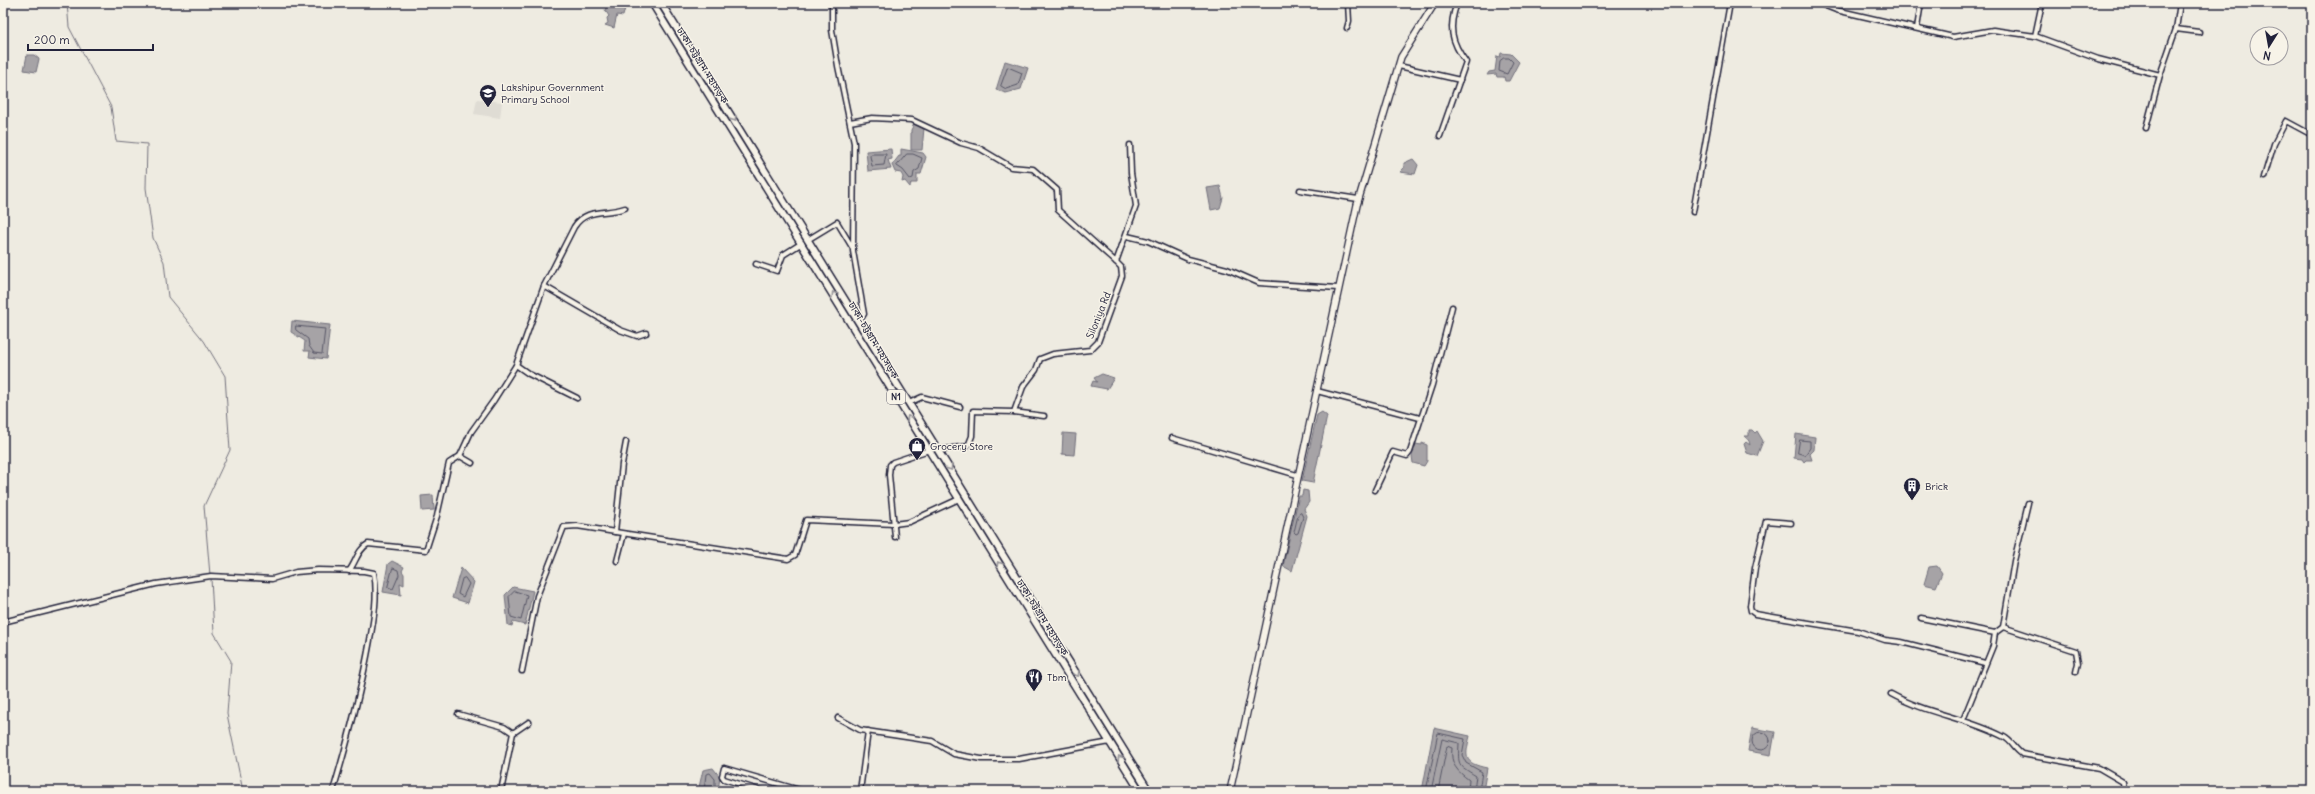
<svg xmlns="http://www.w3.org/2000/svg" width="2315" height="794" font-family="Delius,'Noto Sans Bengali',sans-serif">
<rect width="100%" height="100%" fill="#eeebe1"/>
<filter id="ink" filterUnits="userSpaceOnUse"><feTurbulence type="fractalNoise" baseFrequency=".025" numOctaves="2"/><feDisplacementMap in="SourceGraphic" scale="8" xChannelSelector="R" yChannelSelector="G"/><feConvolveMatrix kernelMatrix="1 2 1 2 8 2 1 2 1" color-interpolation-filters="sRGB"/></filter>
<g filter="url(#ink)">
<!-- built -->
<path fill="#dfdcd4" d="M477 99 502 102 500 118 474 114Z"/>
<!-- water -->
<g fill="#a6a3a6" stroke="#716f7b">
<path d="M608 3H618L625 8 623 16 617 15 614 28 605 25 608 23 607 18 609 16 605 10Z"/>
<path d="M1501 53 1511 54 1519 62 1509 81H1505L1504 77H1497L1496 74 1487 75 1489 72 1495 71 1497 56 1500 57Z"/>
<path d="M27 55H34L39 59 36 72 24 70Z"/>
<path d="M1005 61 1028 68 1021 89 1006 93 996 90Z"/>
<path d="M914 124 924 128 922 150H911V130Z"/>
<path d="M891 149 892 159 888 160 891 169 868 171 866 151Z"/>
<path d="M901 149 923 153 926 157 921 174H917V183H911L910 187 905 181 902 182 903 177 901 173 895 172 892 165 899 156H901Z"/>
<path d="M1413 159 1418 165 1415 174 1400 172 1404 168V163Z"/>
<path d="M1220 186 1223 198 1220 208 1211 210 1207 188Z"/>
<path d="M292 321 330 325 326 359 309 357 310 351H304L305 341 291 332Z"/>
<path d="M1102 374 1114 378 1107 389 1091 386 1093 381 1097 382 1094 378Z"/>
<path d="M1322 412 1327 416 1313 483 1302 481 1317 415Z"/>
<path d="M1749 430H1752L1755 433 1757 431 1763 441 1757 456 1747 453 1744 444 1746 442 1750 445 1749 441 1745 436H1749Z"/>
<path d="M1063 433 1076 434 1074 455 1062 454Z"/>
<path d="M1796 434 1815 437 1814 450 1810 454 1812 460H1806L1804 462 1802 459 1794 458Z"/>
<path d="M1422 443 1427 445V461L1424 466 1413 463 1412 456 1415 444 1422 445Z"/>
<path d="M1303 490 1308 491 1309 502 1304 509 1307 516 1292 571 1283 566 1299 496H1302Z"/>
<path d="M433 495 434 510 422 511 421 496Z"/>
<path d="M392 561 404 567 402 571 404 574V585L400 583 401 595 383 592 388 564Z"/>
<path d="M1937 566 1942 573 1936 587 1924 584 1929 567Z"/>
<path d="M461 568 474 582 468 603 452 598Z"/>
<path d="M513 587 533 591 525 625 513 622 512 626 508 625 505 595Z"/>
<path d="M1434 728 1470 736C1465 757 1463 763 1487 768L1483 791H1422Z"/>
<path d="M1752 728 1775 732 1771 755 1748 751Z"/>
<path d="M713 768 720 777 718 791H701L699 787 703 770Z"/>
</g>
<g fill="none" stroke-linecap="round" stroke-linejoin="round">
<!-- shore -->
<g stroke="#575666" stroke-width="1">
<path d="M1504 58H1509L1513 62 1507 74 1499 71 1500 61Z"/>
<path d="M1008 67 1022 73 1018 85 1006 89 1001 86Z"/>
<path d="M872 154H886L884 165 872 166 870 156Z"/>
<path d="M907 154H913L922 158 919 169 914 172 913 178 910 179 903 170 897 166Z"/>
<path d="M296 326 325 329 322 354 314 353 309 346 308 339 296 330Z"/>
<path d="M1800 440 1810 441V448L1805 455 1798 453Z"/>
<path d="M1301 513 1303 517 1298 533 1296 534 1294 532 1298 515Z"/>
<path d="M393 568 398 570 399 575 393 589 388 587Z"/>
<path d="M465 578 469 584 463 597 458 594 462 579Z"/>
<path d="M515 591 527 595 521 620 511 617 509 597Z"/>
<circle cx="1761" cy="741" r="9"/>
<path d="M704 791 706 774 710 773 715 779V791"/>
<path d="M1426 791 1438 733 1465 739 1462 755 1466 763 1482 772 1479 791"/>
<path d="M1431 791 1442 739 1459 743C1458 766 1457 764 1476 776L1474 791"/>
<path d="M1438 791 1447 746 1452 748C1450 764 1457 771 1469 780L1468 791"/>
</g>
<!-- stream -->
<g stroke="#716f7b" stroke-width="1">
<path d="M67 3 69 27 111 107 116 141 147 144 146 188 153 238 164 262 168 297 204 341 225 376 230 450 204 506 210 575"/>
<path d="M211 578 214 633 231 661 227 714 243 791"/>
</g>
<defs>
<g id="minor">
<path d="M832 3V30L838 66 854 143 853 251 864 314 859 322"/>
<path d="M1818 3 1836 10 1953 37 1993 30 2035 36 2098 59 2160 75"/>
<path d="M1347 28 1349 21 1348 3"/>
<path d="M1917 28 1921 3"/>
<path d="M2176 29 2199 32"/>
<path d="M2035 36 2042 3"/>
<path d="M1399 66 1460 80"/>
<path d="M850 122 872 118 912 120 961 143 979 148 1011 167 1033 169 1057 190 1058 210 1116 262 1121 267 1122 276 1098 342 1090 350 1053 354 1040 359 1036 370 1023 387 1014 412 973 411 972 436 968 446 939 450"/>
<path d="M2146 128 2160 75 2176 29 2180 3"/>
<path d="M1440 136 1466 62C1451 42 1448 27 1457 3"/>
<path d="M2264 177 2274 144 2286 121 2312 135"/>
<path d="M1300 190 1358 199"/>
<path d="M1693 212 1730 3"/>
<path d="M1127 236 1148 241 1188 259 1227 269 1259 283 1338 288"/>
<path d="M809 239 837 222 852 247"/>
<path d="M1116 262 1136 206 1131 173 1130 145"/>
<path d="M756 264 777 271 783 255 802 243"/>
<path d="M544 286 620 330 637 336 646 333"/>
<path d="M516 365 529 374 577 398"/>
<path d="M1317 391 1420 418"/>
<path d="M909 403 922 397 960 407"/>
<path d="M1014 412 1044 416"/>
<path d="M1172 438 1297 475"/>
<path d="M460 456 472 463"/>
<path d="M1375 490 1393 452 1407 456 1410 452 1432 385 1452 307"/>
<path d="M1791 523 1766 521 1755 568 1750 606 1751 611 1755 614 1858 631 1885 640 1901 642 1985 663"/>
<path d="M615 532 622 464 626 442"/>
<path d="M895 537 889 475 890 465 893 462 929 450"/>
<path d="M617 561 624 534"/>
<path d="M349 571C356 562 358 549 368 544L426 550 437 516 449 463 460 456 471 432 494 400 516 365 544 286 574 227C587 207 606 215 625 208"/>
<path d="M1921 618 1995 633"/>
<path d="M3 622 156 584 211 576 272 579 296 572 318 570 364 571 374 573C378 595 374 618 370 640 361 691 348 741 333 791"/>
<path d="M2003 627 2076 651 2078 663 2076 672"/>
<path d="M522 671 537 596 564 527 577 526 788 559 795 555 806 520 894 524 909 522 959 499"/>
<path d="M1891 694C1927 714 1968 718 2004 737 2012 741 2014 749 2022 754L2099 768 2123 782 2124 791"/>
<path d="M458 714 504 727 513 733"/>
<path d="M838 718 860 730 932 741 954 754 981 759H1019L1110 742"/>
<path d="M1963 720 1993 646 1995 633 2003 627 2014 561 2028 503"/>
<path d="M501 791 513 733 529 722"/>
<path d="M762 791 724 779 722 776 724 768 803 791"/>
<path d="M860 791 868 731"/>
</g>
<path id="secondary" d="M1230 791 1357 205 1401 57 1435 3"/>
<g id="trunk">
<path d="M652 3C816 265 978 528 1140 791"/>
<path d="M661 3 1149 791"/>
</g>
</defs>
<!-- minor casing -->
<use href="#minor" stroke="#22223b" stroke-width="7"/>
<!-- secondary casing -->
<use href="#secondary" stroke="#22223b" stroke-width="8"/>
<!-- trunk casing -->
<use href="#trunk" stroke="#22223b" stroke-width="9"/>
<!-- minor -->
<use href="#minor" stroke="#f7f3e8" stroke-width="4"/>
<!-- secondary -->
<use href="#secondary" stroke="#f7f3e8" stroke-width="5.5"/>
<!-- trunk -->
<use href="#trunk" stroke="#f7f3e8" stroke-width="6"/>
</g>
<!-- one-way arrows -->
<defs><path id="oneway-chevron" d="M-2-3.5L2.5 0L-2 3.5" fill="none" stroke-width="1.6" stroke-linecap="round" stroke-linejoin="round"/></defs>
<g stroke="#97959a">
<use href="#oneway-chevron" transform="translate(734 119) rotate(58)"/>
<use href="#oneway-chevron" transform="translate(834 294) rotate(-122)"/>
<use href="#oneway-chevron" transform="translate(909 418) rotate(-121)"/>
<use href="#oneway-chevron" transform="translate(950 468) rotate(58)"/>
<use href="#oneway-chevron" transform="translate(999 564) rotate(-122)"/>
<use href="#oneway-chevron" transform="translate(1077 674) rotate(59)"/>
<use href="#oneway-chevron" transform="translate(1120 758) rotate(-122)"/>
</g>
</g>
<!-- icons -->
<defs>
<symbol id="school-pin" viewBox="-11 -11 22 30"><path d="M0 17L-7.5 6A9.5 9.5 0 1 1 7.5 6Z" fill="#22223b" stroke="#f7f3e8"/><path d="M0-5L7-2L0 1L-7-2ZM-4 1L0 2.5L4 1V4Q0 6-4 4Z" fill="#fff"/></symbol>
<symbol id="shop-pin" viewBox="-11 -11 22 30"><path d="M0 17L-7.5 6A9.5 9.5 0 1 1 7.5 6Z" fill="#22223b" stroke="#f7f3e8"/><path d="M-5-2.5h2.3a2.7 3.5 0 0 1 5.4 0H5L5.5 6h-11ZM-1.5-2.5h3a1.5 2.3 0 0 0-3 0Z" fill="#fff"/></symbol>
<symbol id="building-pin" viewBox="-11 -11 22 30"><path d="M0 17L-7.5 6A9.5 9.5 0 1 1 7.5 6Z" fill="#22223b" stroke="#f7f3e8"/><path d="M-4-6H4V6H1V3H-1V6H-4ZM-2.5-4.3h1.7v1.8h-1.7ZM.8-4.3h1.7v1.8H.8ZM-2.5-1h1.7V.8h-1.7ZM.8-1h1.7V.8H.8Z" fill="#fff"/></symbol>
<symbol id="restaurant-pin" viewBox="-11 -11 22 30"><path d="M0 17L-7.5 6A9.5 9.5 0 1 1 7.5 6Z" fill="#22223b" stroke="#f7f3e8"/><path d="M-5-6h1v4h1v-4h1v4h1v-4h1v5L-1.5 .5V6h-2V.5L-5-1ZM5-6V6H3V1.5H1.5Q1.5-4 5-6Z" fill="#fff"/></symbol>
</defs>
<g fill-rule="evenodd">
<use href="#school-pin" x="478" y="83" width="20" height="27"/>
<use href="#shop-pin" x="907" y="436" width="20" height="27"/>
<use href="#building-pin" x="1902" y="476" width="20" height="27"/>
<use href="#restaurant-pin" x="1024" y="667" width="20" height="27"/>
</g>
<g text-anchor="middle" stroke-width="3" stroke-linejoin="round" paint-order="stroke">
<!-- shield labels -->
<rect fill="#f7f3e8" stroke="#62616f" stroke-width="1" x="887" y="390" width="18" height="14" rx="3"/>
<g font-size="9" font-weight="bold" fill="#22223b">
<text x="896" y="400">N1</text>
</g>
<!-- street labels -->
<g font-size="10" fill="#22223b" stroke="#f7f3e8">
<text transform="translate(703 65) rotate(58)" y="4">ঢাকা-চট্টগ্রাম মহাসড়ক</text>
<text transform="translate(1098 315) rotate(-68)" y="4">Siloniya Rd</text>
<text transform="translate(874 340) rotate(59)" y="4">ঢাকা-চট্টগ্রাম মহাসড়ক</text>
<text transform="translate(1043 617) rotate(58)" y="4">ঢাকা-চট্টগ্রাম মহাসড়ক</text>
</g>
<!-- poi labels -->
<g font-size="10" fill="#22223b" stroke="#f7f3e8" text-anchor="start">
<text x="501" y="91">Lakshipur Government<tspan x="501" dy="12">Primary School</tspan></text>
<text x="930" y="450">Grocery Store</text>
<text x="1925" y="490">Brick</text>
<text x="1047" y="681">Tbm</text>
</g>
</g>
<!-- margin -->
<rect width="2315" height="794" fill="none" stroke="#f7f3e8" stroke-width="16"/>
<rect x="8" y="8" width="2299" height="778" fill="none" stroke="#22223b" stroke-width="1.5" filter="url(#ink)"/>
<!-- north arrow -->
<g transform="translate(2269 46) rotate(191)"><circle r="19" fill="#f7f3e8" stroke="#a29fa3"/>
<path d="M0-3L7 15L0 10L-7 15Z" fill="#22223b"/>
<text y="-6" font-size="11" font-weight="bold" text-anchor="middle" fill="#22223b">N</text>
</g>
<!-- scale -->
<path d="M28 44v6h125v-6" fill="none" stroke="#22223b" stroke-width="2"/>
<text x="34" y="44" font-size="12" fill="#22223b" stroke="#f7f3e8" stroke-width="3" paint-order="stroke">200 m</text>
</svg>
